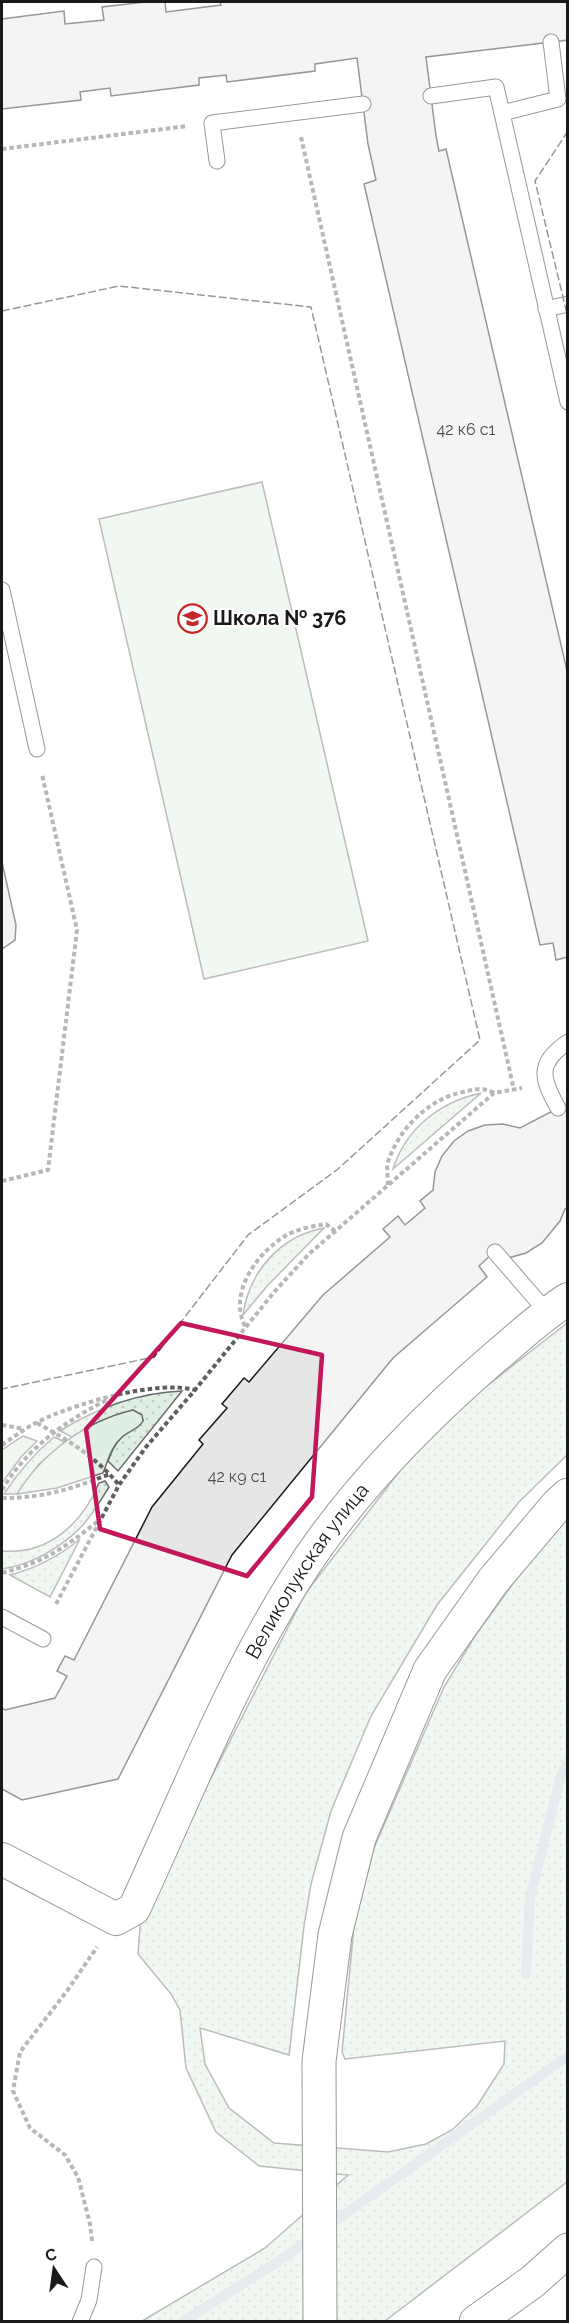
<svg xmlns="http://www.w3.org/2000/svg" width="569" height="2323" font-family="Raleway,sans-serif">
<defs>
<pattern id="grass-dots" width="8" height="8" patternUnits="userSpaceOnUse" patternTransform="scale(1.5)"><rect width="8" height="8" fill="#e0efe3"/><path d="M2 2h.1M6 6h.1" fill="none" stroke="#c0ccc2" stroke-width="1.8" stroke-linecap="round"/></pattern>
</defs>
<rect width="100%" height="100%" fill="#fff"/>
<!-- grass -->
<g fill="url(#grass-dots)" stroke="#6a6a6a" stroke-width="1.5">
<path d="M481 1093 393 1169C406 1128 440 1102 481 1093Z"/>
<path d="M324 1228 268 1285 243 1315C249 1272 280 1236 324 1228Z"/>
<path d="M567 1323V1455L519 1502 437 1605 371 1716 331 1811 311 1884 304 1926 289 2055 200 2028 205 2064 229 2108 274 2143 388 2152 426 2144 452 2130 477 2106 504 2064 505 2041 345 2059 342 2052 354 1926 374 1848 444 1687 475 1636 525 1567 567 1518V2182L385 2321H142L265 2248 348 2175 259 2166 216 2132 186 2068 180 2010 171 1994 138 1954 141 1915 305 1594 409 1459 460 1407Z"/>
<path d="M182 1391 118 1471 108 1461C112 1450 117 1439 128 1432 135 1428 139 1428 143 1420L133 1410 97 1423 72 1437 60 1431C98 1407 137 1393 182 1391Z"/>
<path d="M54 1437 65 1442 39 1464 17 1494H4C18 1472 34 1454 54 1437Z"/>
<path d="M105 1481 109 1487C101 1500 93 1514 82 1526 62 1547 31 1565 2 1569V1551C48 1555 82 1524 99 1483Z"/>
<path d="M80 1539 50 1597 10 1575C37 1568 58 1557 80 1539Z"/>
</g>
<!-- park -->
<g fill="#e0efe3" stroke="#6a6a6a" stroke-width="1.5">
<path d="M262 482 368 941 204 979 99 519Z"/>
<path d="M133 1410 142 1415 143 1421C138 1430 128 1431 121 1438 111 1447 108 1461 103 1473L57 1488 17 1494C42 1453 86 1421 133 1410Z"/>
<path d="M23 1436 37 1441 21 1457 2 1483V1450Z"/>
</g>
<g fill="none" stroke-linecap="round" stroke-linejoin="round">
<!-- stream -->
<g stroke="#c6d2dc" stroke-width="10">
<path d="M526 1974 530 1898 561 1775 568 1762"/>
<path d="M182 2322 273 2265 568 2056"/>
</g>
</g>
<!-- building -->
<g fill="#e6e6e6" stroke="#1a1a1a" stroke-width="1.5">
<path d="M145 2H165L166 12 221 5 220 2H568V40L426 57 436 136 439 151 446 149 568 675V957L556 960 553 943 540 945 364 184 376 180 368 144 357 58 315 64V71L227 82 226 75 199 78V85L111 96 110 88 80 92 81 100 2 109V19L64 11 65 24 104 20 102 7Z"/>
<path d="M2 862 16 925 15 940 2 949Z"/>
<path d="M568 1103V1207L565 1209 560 1221 542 1243 526 1253 505 1259 497 1249 479 1266 487 1277 393 1358 232 1555 118 1779 22 1800 2 1789V1708L5 1710 55 1698 67 1676 57 1671 65 1656 74 1660 152 1507 203 1444 199 1440 227 1408 222 1404 244 1378 249 1382 323 1295 390 1237 383 1229 398 1216 405 1225 425 1208 420 1201 433 1190 435 1172 442 1156 454 1141 468 1131 485 1125 503 1124 520 1128Z"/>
</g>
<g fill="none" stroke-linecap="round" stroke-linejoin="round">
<defs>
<g id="service">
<path d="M431 96 496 87 568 402"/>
<path d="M502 113 558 99 551 42"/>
<path d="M217 161 212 123 363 104"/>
<path d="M546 309 568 304"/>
<path d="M2 590 37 749"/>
<path d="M558 1108C542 1079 536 1063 568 1042"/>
<path d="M495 1252 547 1312"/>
<path d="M2 1617 43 1639"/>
<path d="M80 2322 89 2300 94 2267"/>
</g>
<g id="minor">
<path id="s1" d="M2 1859 116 1919 134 1909C185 1799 230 1683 295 1580 347 1496 419 1423 494 1358 518 1338 541 1316 568 1299"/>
</g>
<g id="motorway">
<path d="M320 2322 319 2061 335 1935 359 1838 430 1670 493 1581 558 1504 568 1495"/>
<path d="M476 2322 532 2282 568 2250"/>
</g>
</defs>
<!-- service casing -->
<use href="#service" stroke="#1a1a1a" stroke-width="17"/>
<!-- minor casing -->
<use href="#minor" stroke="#1a1a1a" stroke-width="34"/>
<!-- motorway casing -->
<use href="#motorway" stroke="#1a1a1a" stroke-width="35"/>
<!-- path -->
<g stroke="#5f5f5f" stroke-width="4" stroke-dasharray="4.5 3" stroke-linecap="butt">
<path d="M301 137 514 1090"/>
<path d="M2 149 188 126"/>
<path d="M2 1181 48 1170 77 930 42 774"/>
<path d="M388 1185C388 1178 386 1168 388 1162 399 1128 429 1099 463 1092 474 1089 485 1087 494 1093"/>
<path d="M245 1326C228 1293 257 1253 285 1236 297 1229 313 1226 326 1224L335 1231"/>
<path d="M37 1423C68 1440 96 1457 119 1485"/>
<path d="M2 1425 24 1429"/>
<path d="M2 1445C16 1435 30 1425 46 1418 82 1402 157 1380 195 1390"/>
<path d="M2 1490C27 1448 65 1421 109 1399"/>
<path d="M2 1498C44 1498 71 1489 110 1474"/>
<path d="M2 1573C44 1562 63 1549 97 1522"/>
<path d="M56 1604 119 1485 146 1447 195 1390 275 1291 309 1254 494 1093 522 1088"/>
<path d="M92 2241 90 2224 78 2177 65 2155 30 2128 13 2091 20 2052 67 1991 97 1947"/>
</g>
<!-- service -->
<use href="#service" stroke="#fff" stroke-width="15"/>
<!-- minor -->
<use href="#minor" stroke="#fff" stroke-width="32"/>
<!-- motorway -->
<use href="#motorway" stroke="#fff" stroke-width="33"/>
<!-- fence -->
<g stroke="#1a1a1a" stroke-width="1.5" stroke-dasharray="8 3" stroke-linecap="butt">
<path d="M568 131 535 181 568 318"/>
<path d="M2 311 119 286 311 307 480 1040 338 1169 248 1235 154 1357 2 1389"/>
</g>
</g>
<!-- marked area -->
<path d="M0 0H569V2323H0ZM181 1323 322 1355 312 1497 247 1576 100 1529 86 1429Z" fill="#fff" fill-opacity=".55" fill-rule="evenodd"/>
<path fill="none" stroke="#c2185b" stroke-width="4.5" stroke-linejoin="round" d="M181 1323 322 1355 312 1497 247 1576 100 1529 86 1429Z"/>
<!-- icons -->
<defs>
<symbol id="school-ring" viewBox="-11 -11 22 22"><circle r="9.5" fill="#fff" stroke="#c62828" stroke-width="1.5"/><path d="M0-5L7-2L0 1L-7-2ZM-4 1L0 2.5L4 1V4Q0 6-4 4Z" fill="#c62828"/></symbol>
</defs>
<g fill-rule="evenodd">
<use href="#school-ring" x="176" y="602" width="33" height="33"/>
</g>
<g text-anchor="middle" stroke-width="4.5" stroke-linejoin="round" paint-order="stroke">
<!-- number labels -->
<g font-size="16" fill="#4d4d4d">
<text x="466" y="435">42 к6 с1</text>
<text x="237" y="1482">42 к9 с1</text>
</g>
<!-- poi labels -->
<g font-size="20" font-weight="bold" fill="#1a1a1a" stroke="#fff" text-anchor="start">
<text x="213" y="625">Школа № 376</text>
</g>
<!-- street labels -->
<g font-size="20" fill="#1a1a1a" stroke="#fff">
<text dy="7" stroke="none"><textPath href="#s1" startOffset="530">Великолукская улица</textPath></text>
</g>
</g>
<!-- border -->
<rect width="569" height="2323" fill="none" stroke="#1a1a1a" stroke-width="6"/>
<!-- north arrow -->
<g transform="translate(54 2269) rotate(347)" stroke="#ffffff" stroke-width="4.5" paint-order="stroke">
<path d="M0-4.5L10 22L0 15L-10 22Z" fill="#1a1a1a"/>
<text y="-9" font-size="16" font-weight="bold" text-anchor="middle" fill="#1a1a1a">С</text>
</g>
</svg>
